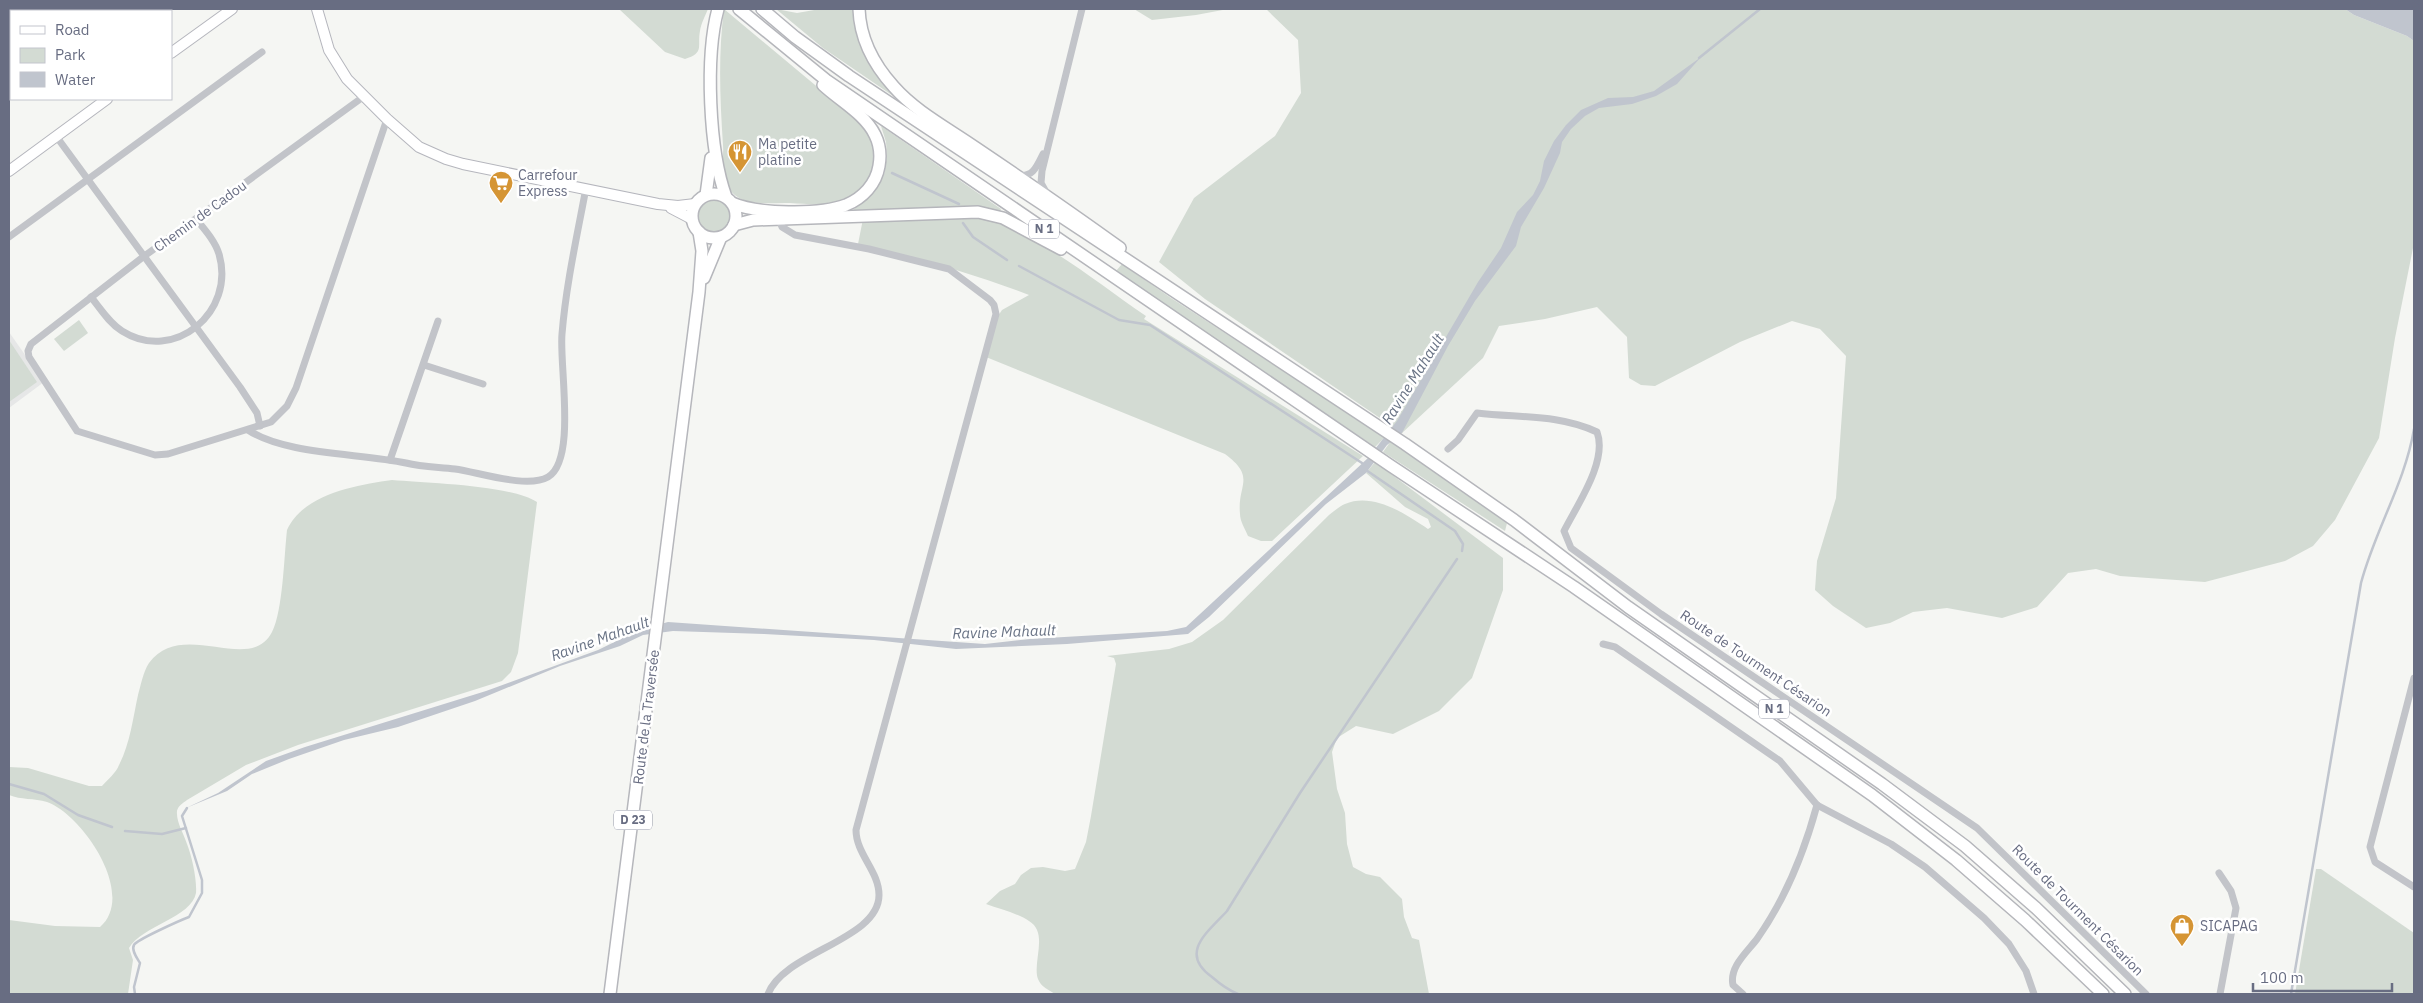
<svg xmlns="http://www.w3.org/2000/svg" width="2423" height="1003" font-family="'IBM Plex Sans',sans-serif">
<rect width="100%" height="100%" fill="#f5f6f3"/>
<!-- built -->
<path fill="#e6e7e7" d="M9 332 44 382 9 408Z"/>
<!-- green -->
<g fill="#d3dbd3">
<path d="M619 9H708C705 16 701 24 700 31 697 46 705 53 685 59L665 52Z"/>
<path d="M724 9 863 125C867 131 874 138 876 144 882 167 865 195 843 201 825 206 808 204 790 203 768 202 737 209 726 183 720 170 724 158 723 145 720 99 718 55 724 9Z"/>
<path d="M776 9 797 13 820 9H857V19L902 102 823 48Z"/>
<path d="M1134 9H1228L1196 15 1152 20Z"/>
<path d="M1266 9H2345L2354 15 2407 36 2414 41V243L2395 338 2379 438 2335 520 2313 546 2285 561 2205 582 2120 576 2096 569 2068 573 2037 607 2002 618 1947 608 1913 612 1890 623 1866 628 1833 606 1815 590 1817 561 1836 498 1846 356 1820 329 1792 321 1740 342 1655 386 1641 385 1629 378 1627 337 1597 307 1545 319 1499 326 1483 358 1402 433 1205 299 1159 262 1194 198 1275 136 1301 93 1298 40Z"/>
<path d="M881 126 1001 209 1000 212 972 208 853 210 875 191 884 175 887 156 886 142Z"/>
<circle cx="714" cy="215" r="18"/>
<path d="M978 216C1041 235 1093 280 1146 316L1144 319 1363 456 1272 541H1261L1248 536C1245 529 1240 521 1240 514 1237 484 1257 478 1225 454L986 357 996 319 1002 310 1029 295C972 273 917 258 858 244L863 219Z"/>
<path d="M1122 264 1171 298 1385 437 1375 447 1116 271Z"/>
<path d="M79 320 88 333 64 351 54 339Z"/>
<path d="M9 340 37 382 9 402Z"/>
<path d="M1391 441 1507 523 1505 531 1383 452Z"/>
<path d="M1375 462 1503 558V590L1472 678 1439 711 1393 734 1356 726 1337 738 1332 752 1337 789 1345 813 1347 844 1353 867 1366 874 1380 877 1402 899 1404 917 1412 938 1419 940 1429 994H1055C1049 990 1041 987 1038 979 1032 962 1049 933 1029 921 1017 913 1000 909 986 904L1000 891 1015 884 1021 875 1031 868 1043 867 1065 871 1075 869 1086 842 1091 816 1116 664 1114 658 1107 656 1169 649 1192 642 1223 620 1329 515C1334 511 1340 506 1345 504 1373 492 1406 514 1428 529L1431 527 1428 519 1405 507 1366 473Z"/>
<path d="M392 480C427 483 511 485 537 502L518 653 511 672 502 681 298 745 246 765 187 800C183 803 178 806 177 811 176 822 184 834 187 844 192 857 197 879 196 893 192 917 142 926 129 948L133 960 128 994H9V920L55 926 100 927C137 895 83 815 47 802 34 798 21 800 9 795V767L28 768 89 786H102C108 779 116 773 119 765 130 744 133 718 138 695 141 685 143 672 149 663 182 618 250 675 272 632 283 611 284 556 287 530 303 494 357 485 392 480Z"/>
<path d="M2316 869H2321L2414 933V994H2295Z"/>
</g>
<!-- water -->
<g fill="#c0c5ce">
<path d="M2345 9H2414V41L2407 36 2354 15Z"/>
<path d="M1701 57 1677 84 1656 96 1632 104 1599 108 1585 116 1571 129 1562 142 1560 153 1544 188 1521 227 1516 246 1475 301 1448 346 1402 433 1387 445 1366 473 1326 504 1209 617 1188 634 1067 644 956 649 874 640 764 634 673 631 643 635 620 646 560 666 475 701 398 727 344 740 289 759 252 774 227 791 186 808 218 793 266 761 305 747 486 691 598 650 639 630 668 622 985 644 1030 639 1167 631 1186 627 1368 458 1397 421 1478 282 1501 248 1517 212 1533 195 1540 181 1544 161 1554 141 1566 125 1581 110 1608 98 1633 97 1654 91Z"/>
</g>
<g fill="none" stroke-linecap="round" stroke-linejoin="round">
<!-- stream -->
<g stroke="#c0c5ce" stroke-width="2.5">
<path d="M1699 58 1760 9"/>
<path d="M892 173 959 204"/>
<path d="M963 223 973 237 1007 260"/>
<path d="M1019 266 1119 320 1150 325 1362 463"/>
<path d="M1366 470 1455 531 1463 544 1462 551"/>
<path d="M9 784 44 794 78 815 112 827"/>
<path d="M125 831 162 834 186 828"/>
<path d="M135 994 134 987 140 963C137 958 131 950 134 945 136 940 181 920 189 917L202 893V880L182 816 187 808"/>
<path d="M1238 994C1228 990 1220 984 1212 977 1178 953 1208 932 1227 911L1300 793 1457 559"/>
<path d="M2291 994 2361 583C2375 530 2405 483 2414 429"/>
</g>
<defs>
<g id="secondary">
<path d="M317 9 329 50 347 79 387 119 419 147 446 159 463 164 658 204 678 206 695 204"/>
<path d="M171 53 232 9"/>
<path d="M9 171 107 99"/>
<path d="M671 208 692 219"/>
</g>
<g id="primary">
<circle cx="714" cy="216" r="22"/>
<path d="M704 278 721 237"/>
<path d="M610 994 699 292 702 251 699 232"/>
</g>
<g id="trunk">
<path d="M718 9C705 57 709 150 726 197"/>
<path d="M739 9 826 80 1391 466 1574 587 1872 795 1956 860 2025 920 2103 994"/>
<path d="M762 9 795 37 849 76 1405 444 1514 520 1628 607 1882 784 1965 846 2036 908 2125 994"/>
<path d="M859 9C860 39 874 65 894 87 916 112 949 129 976 148 1025 181 1073 214 1120 248"/>
<path d="M706 195 711 158"/>
<path d="M732 203C757 214 820 215 846 205 863 198 876 184 879 166 881 155 880 145 875 135 865 114 840 101 823 85"/>
<path d="M734 225 753 220 978 212 1003 218 1061 249"/>
</g>
</defs>
<!-- secondary casing -->
<use href="#secondary" stroke="#b5b6bd" stroke-width="12"/>
<!-- primary casing -->
<use href="#primary" stroke="#b6b7bc" stroke-width="14"/>
<!-- trunk casing -->
<use href="#trunk" stroke="#b5b6bb" stroke-width="14"/>
<!-- minor -->
<g stroke="#c2c4c9" stroke-width="7">
<path d="M363 97 143 257 31 344 28 351 29 357 77 431 155 455 168 454 271 422 287 406 296 388 387 119"/>
<path d="M56 136 240 387 257 413 260 426"/>
<path d="M1018 175C1033 178 1037 166 1043 154"/>
<path d="M1046 192 1041 183 1042 171 1082 9"/>
<path d="M9 237 262 52"/>
<path d="M91 297C100 308 109 323 122 331 174 364 236 312 219 254 215 241 205 230 196 219"/>
<path d="M424 365 483 384"/>
<path d="M248 430C285 455 360 453 406 463 422 467 439 467 455 469 478 472 527 489 548 477 577 460 559 364 562 334 566 285 577 236 586 188"/>
<path d="M1448 449 1458 440 1477 413C1518 418 1559 414 1597 432 1608 461 1577 505 1564 531L1571 548 1661 614 1977 828 2146 994"/>
<path d="M390 460 438 321"/>
<path d="M1603 644 1615 647 1780 761 1817 805 1891 844 1925 867 1984 918 2009 944 2026 971 2034 994"/>
<path d="M2414 678 2370 847 2375 862 2414 887"/>
<path d="M2219 873 2231 891 2236 908 2220 994"/>
<path d="M768 994C784 952 879 940 879 895 879 871 856 854 856 830L996 314 994 305 990 300 949 269 869 249 795 235 782 227 779 219"/>
<path d="M1743 994 1733 985C1729 967 1747 952 1757 939 1786 898 1804 853 1817 805"/>
</g>
<!-- secondary -->
<use href="#secondary" stroke="#fff" stroke-width="10"/>
<!-- primary -->
<use href="#primary" stroke="#fff" stroke-width="11"/>
<!-- trunk -->
<use href="#trunk" stroke="#fff" stroke-width="11"/>
</g>
<!-- icons -->
<defs>
<symbol id="restaurant-pin" viewBox="-11 -11 22 30"><path d="M0 17L-7.5 6A9.5 9.5 0 1 1 7.5 6Z" fill="#d59534" stroke="#fff"/><path d="M-5-6h1v4h1v-4h1v4h1v-4h1v5L-1.5 .5V6h-2V.5L-5-1ZM5-6V6H3V1.5H1.5Q1.5-4 5-6Z" fill="#fff"/></symbol>
<symbol id="supermarket-pin" viewBox="-11 -11 22 30"><path d="M0 17L-7.5 6A9.5 9.5 0 1 1 7.5 6Z" fill="#d59534" stroke="#fff"/><path d="M-6-5.5h2.5l.6 2H6L4.5 2H-2.5L-4.4-4H-6ZM-1.5 3.2a1.3 1.3 0 1 0 .1 0ZM3 3.2a1.3 1.3 0 1 0 .1 0Z" fill="#fff"/></symbol>
<symbol id="shop-pin" viewBox="-11 -11 22 30"><path d="M0 17L-7.5 6A9.5 9.5 0 1 1 7.5 6Z" fill="#d59534" stroke="#fff"/><path d="M-5-2.5h2.3a2.7 3.5 0 0 1 5.4 0H5L5.5 6h-11ZM-1.5-2.5h3a1.5 2.3 0 0 0-3 0Z" fill="#fff"/></symbol>
</defs>
<g fill-rule="evenodd">
<use href="#restaurant-pin" x="726" y="138" width="28" height="38"/>
<use href="#supermarket-pin" x="487" y="169" width="28" height="38"/>
<use href="#shop-pin" x="2168" y="912" width="28" height="38"/>
</g>
<g text-anchor="middle" stroke-width="5" stroke-linejoin="round" paint-order="stroke">
<!-- shield labels -->
<g fill="#fff" stroke="#9599a8" stroke-width="1">
<rect x="1029" y="219.5" width="30" height="19" rx="4"/>
<rect x="1759" y="699.5" width="30" height="19" rx="4"/>
<rect x="614" y="810.5" width="38" height="19" rx="4"/>
</g>
<g font-size="12" font-weight="bold" fill="#686d82">
<text x="1044" y="233">N 1</text>
<text x="1774" y="713">N 1</text>
<text x="633" y="824">D 23</text>
</g>
<!-- poi labels -->
<g font-size="14" fill="#686d82" stroke="#fff" text-anchor="start">
<text x="758" y="149">Ma petite<tspan x="758" dy="16">platine</tspan></text>
<text x="518" y="180">Carrefour<tspan x="518" dy="16">Express</tspan></text>
<text x="2200" y="931">SICAPAG</text>
</g>
<!-- street labels -->
<g font-size="14" fill="#686d82" stroke="#fff">
<text transform="translate(200 216) rotate(-36)" y="5">Chemin de Cadou</text>
<text transform="translate(1756 663) rotate(34)" y="5">Route de Tourment Césarion</text>
<text transform="translate(646 717) rotate(-83)" y="5">Route de la Traversée</text>
<text transform="translate(2078 910) rotate(45)" y="5">Route de Tourment Césarion</text>
</g>
<!-- water labels -->
<g font-size="15" font-style="italic" fill="#697385" stroke="#fff">
<text transform="translate(1413 379) rotate(-58)" y="5">Ravine Mahault</text>
<text transform="translate(1004 632) rotate(-2)" y="5">Ravine Mahault</text>
<text transform="translate(600 639) rotate(-20)" y="5">Ravine Mahault</text>
</g>
</g>
<!-- border -->
<rect width="2423" height="1003" fill="none" stroke="#686d82" stroke-width="20"/>
<!-- legend -->
<rect x="10" y="10" width="162" height="90" fill="#ffffff" stroke="#c3c5cd"/>
<rect x="20" y="26" width="25" height="8" fill="#ffffff" stroke="#c3c5cd"/>
<text x="55" y="35" font-size="15" fill="#686d82">Road</text>
<rect x="20" y="48" width="25" height="15" fill="#d3dbd3" stroke="#c3c5cd"/>
<text x="55" y="60" font-size="15" fill="#686d82">Park</text>
<rect x="20" y="72" width="25" height="15" fill="#c0c5ce" stroke="#c3c5cd"/>
<text x="55" y="85" font-size="15" fill="#686d82">Water</text>
<!-- scale -->
<path d="M2253 983v8h139v-8" fill="none" stroke="#686d82" stroke-width="2.5"/>
<text x="2260" y="983" font-size="15" fill="#686d82" stroke="#ffffff" stroke-width="4" paint-order="stroke">100 m</text>
</svg>
